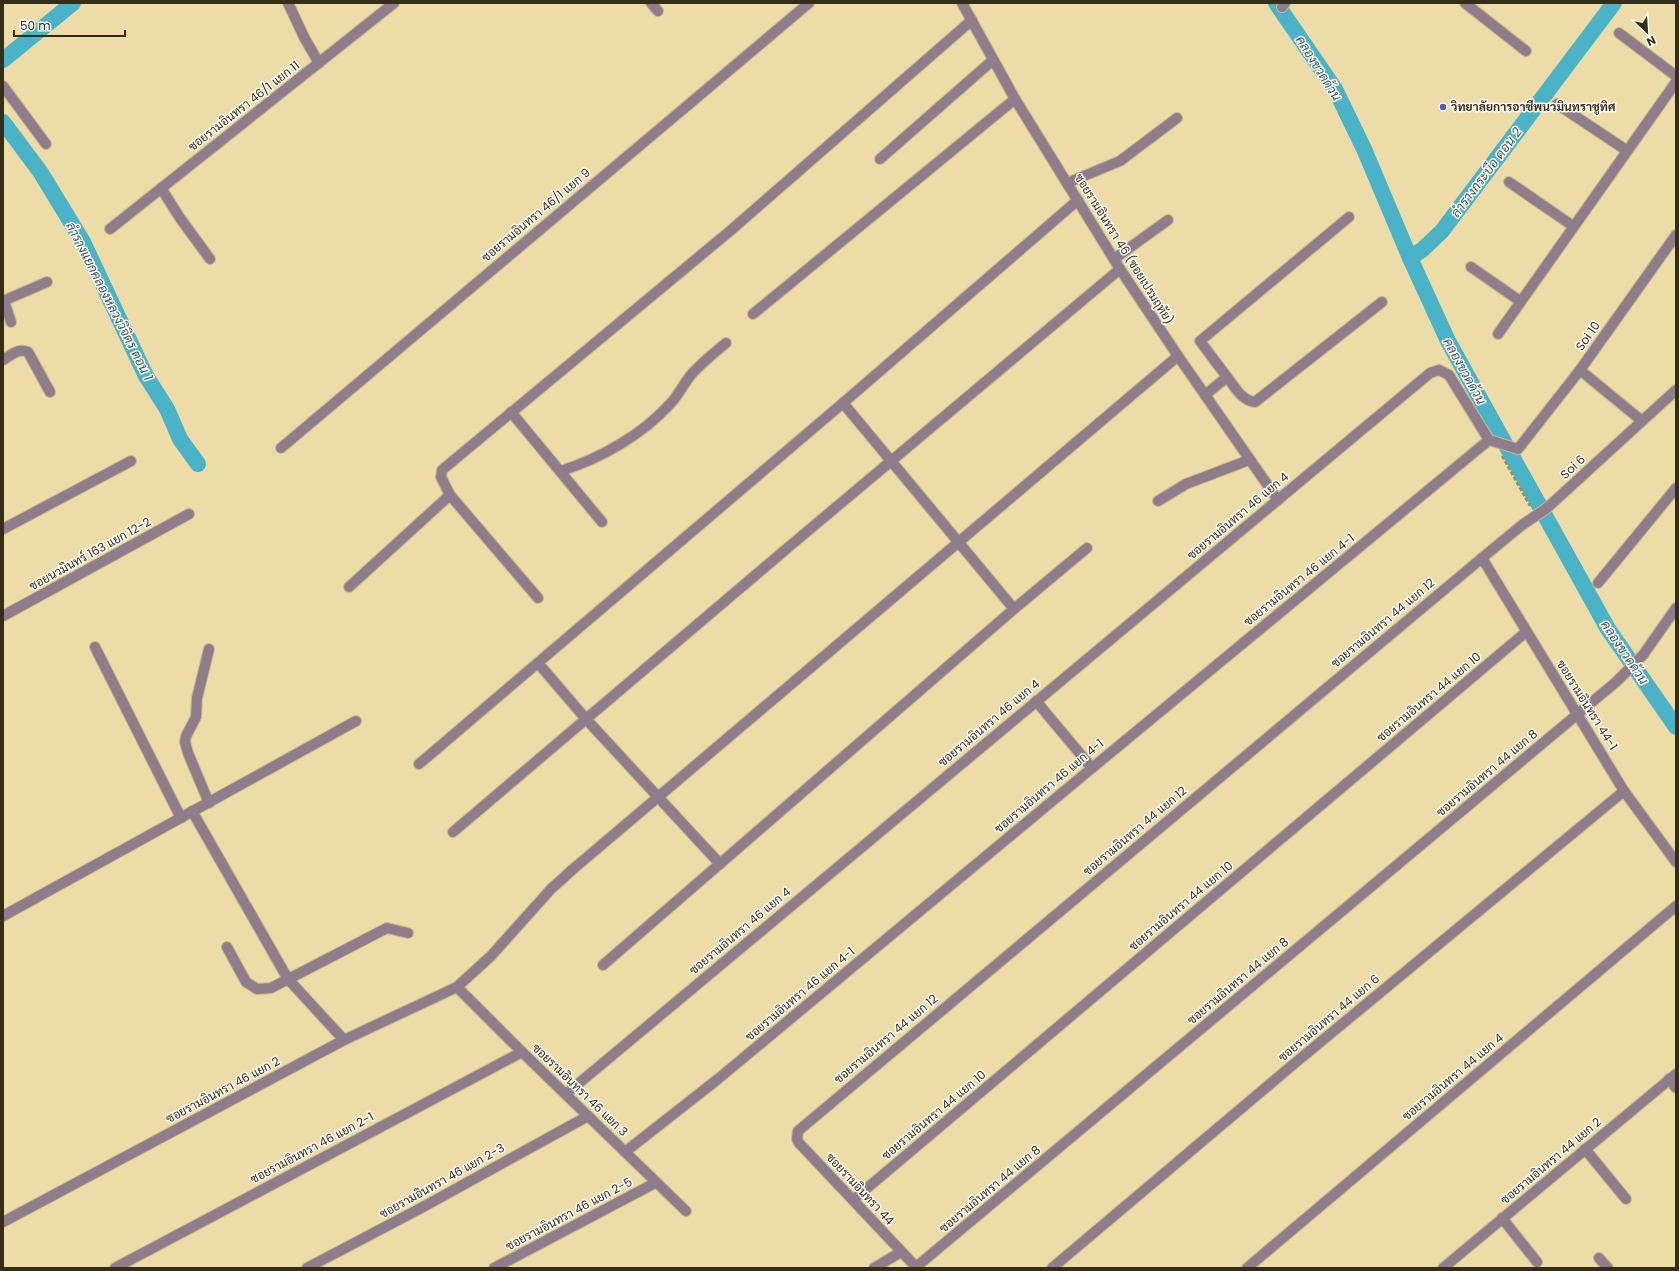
<svg xmlns="http://www.w3.org/2000/svg" width="1679" height="1271" font-family="Poppins,Sarabun,sans-serif">
<rect width="100%" height="100%" fill="#eddca7"/>
<g fill="none" stroke-linecap="round" stroke-linejoin="round">
<!-- canal -->
<g stroke="#4ab3c7" stroke-width="16">
<path d="M1276 3 1335 89 1364 149 1410 258 1448 341 1608 629 1676 727"/>
<path d="M3 60 73 3"/>
<path d="M3 122 41 173 83 242 146 376 167 409 180 439 198 464"/>
<path d="M1410 258 1422 250 1442 231 1614 3"/>
</g>
<defs>
<g id="minor">
<path d="M288 3 305 39 319 63"/>
<path d="M651 3 658 11"/>
<path d="M962 3 1015 99 1120 269 1178 356 1278 500"/>
<path d="M1465 3 1526 51"/>
<path d="M1282 7 1285 3"/>
<path d="M1619 33 1676 76"/>
<path d="M3 86 46 144"/>
<path d="M1557 104 1626 150"/>
<path d="M880 159 993 60"/>
<path d="M1509 182 1573 226"/>
<path d="M1067 183 1120 161 1177 118"/>
<path d="M161 188 180 218 210 259"/>
<path d="M110 229 394 3"/>
<path d="M1114 259 1168 220"/>
<path d="M1471 267 1520 301"/>
<path d="M3 301 47 282"/>
<path d="M4 301 11 322"/>
<path d="M753 314 1015 99"/>
<path d="M1498 334 1676 82"/>
<path d="M3 360C11 355 18 348 28 352L50 392"/>
<path d="M1580 370 1642 421"/>
<path d="M1227 377 1200 341 1349 217"/>
<path d="M1205 395 1227 377C1235 387 1242 401 1255 402L1382 302"/>
<path d="M843 403 1014 609"/>
<path d="M511 412 602 522"/>
<path d="M281 448 809 3"/>
<path d="M561 471C601 458 642 435 670 404 678 396 683 385 690 376 700 364 714 353 726 343"/>
<path d="M1158 501 1186 484 1249 460"/>
<path d="M3 529 131 461"/>
<path d="M1482 558 1624 791 1676 862"/>
<path d="M1598 583 1676 488"/>
<path d="M349 587 450 495"/>
<path d="M538 598 450 495 441 477 442 470 730 231 972 20"/>
<path d="M3 616 189 514"/>
<path d="M95 647 181 818"/>
<path d="M538 663 586 719 720 864"/>
<path d="M1036 701 1092 768"/>
<path d="M419 764 843 403 1078 200"/>
<path d="M209 803 188 753 185 742 186 736 196 717 197 698 209 649"/>
<path d="M192 811 288 979 344 1040"/>
<path d="M453 832 791 545 1120 269"/>
<path d="M3 916 356 721"/>
<path d="M227 947 246 982 257 989 271 988 387 928 408 933"/>
<path d="M603 965 1014 609 1087 548"/>
<path d="M457 987 522 1052 686 1211"/>
<path d="M1669 1079 1676 1088"/>
<path d="M566 1094 1430 373 1439 370 1449 375 1489 440 1518 449 1580 370 1676 235"/>
<path d="M1585 1149 1626 1199"/>
<path d="M625 1152 718 1079 1092 768 1489 440"/>
<path d="M853 1200 1526 632"/>
<path d="M1502 1218 1537 1262"/>
<path d="M3 1222 344 1040 457 987 491 956 551 889 572 870 1178 356"/>
<path d="M1599 1258 1608 1268"/>
<path d="M916 1267 1616 682 1643 655 1676 608"/>
<path d="M115 1268 522 1052"/>
<path d="M307 1268 423 1207 588 1116"/>
<path d="M494 1268 655 1183"/>
<path d="M874 1268 901 1252"/>
<path d="M917 1268 799 1143 797 1139 798 1131 1482 558 1522 525 1547 508 1676 390"/>
<path d="M1052 1268 1295 1063 1624 791"/>
<path d="M1247 1268 1676 906"/>
<path d="M1443 1268 1676 1074"/>
</g>
</defs>
<!-- minor casing -->
<use href="#minor" stroke="#c8b98a" stroke-width="12"/>
<!-- path -->
<path stroke="#998d66" stroke-width="2.5" stroke-dasharray="4 2" stroke-linecap="butt" d="M1502 456 1530 506"/>
<!-- minor -->
<use href="#minor" stroke="#8f7d8c" stroke-width="10"/>
</g>
<!-- markers -->
<circle fill="#495cd0" stroke="#fffdf8" stroke-width="1.5" cx="1443" cy="107" r="4"/>
<g text-anchor="middle" stroke-width="3" stroke-linejoin="round" paint-order="stroke">
<!-- street labels -->
<g font-size="12" fill="#342d18" stroke="#fffdf8">
<text transform="translate(244 106) rotate(-38)" y="4">ซอยรามอินทรา 46/1 แยก 11</text>
<text transform="translate(536 215) rotate(-40)" y="4">ซอยรามอินทรา 46/1 แยก 9</text>
<text transform="translate(1124 249) rotate(58)" y="4">ซอยรามอินทรา 46 (ซอยเปรมฤทัย)</text>
<text transform="translate(1588 336) rotate(-55)" y="4">Soi 10</text>
<text transform="translate(1573 467) rotate(-43)" y="4">Soi 6</text>
<text transform="translate(1238 516) rotate(-40)" y="4">ซอยรามอินทรา 46 แยก 4</text>
<text transform="translate(90 554) rotate(-29)" y="4">ซอยนวมินทร์ 163 แยก 12-2</text>
<text transform="translate(1299 580) rotate(-39)" y="4">ซอยรามอินทรา 46 แยก 4-1</text>
<text transform="translate(1383 623) rotate(-40)" y="4">ซอยรามอินทรา 44 แยก 12</text>
<text transform="translate(1429 697) rotate(-40)" y="4">ซอยรามอินทรา 44 แยก 10</text>
<text transform="translate(1587 705) rotate(58)" y="4">ซอยรามอินทรา 44-1</text>
<text transform="translate(989 723) rotate(-40)" y="4">ซอยรามอินทรา 46 แยก 4</text>
<text transform="translate(1487 773) rotate(-40)" y="4">ซอยรามอินทรา 44 แยก 8</text>
<text transform="translate(1049 786) rotate(-40)" y="4">ซอยรามอินทรา 46 แยก 4-1</text>
<text transform="translate(1135 831) rotate(-40)" y="4">ซอยรามอินทรา 44 แยก 12</text>
<text transform="translate(1181 906) rotate(-40)" y="4">ซอยรามอินทรา 44 แยก 10</text>
<text transform="translate(740 931) rotate(-40)" y="4">ซอยรามอินทรา 46 แยก 4</text>
<text transform="translate(1238 981) rotate(-40)" y="4">ซอยรามอินทรา 44 แยก 8</text>
<text transform="translate(800 994) rotate(-40)" y="4">ซอยรามอินทรา 46 แยก 4-1</text>
<text transform="translate(1329 1018) rotate(-40)" y="4">ซอยรามอินทรา 44 แยก 6</text>
<text transform="translate(886 1039) rotate(-40)" y="4">ซอยรามอินทรา 44 แยก 12</text>
<text transform="translate(1453 1077) rotate(-40)" y="4">ซอยรามอินทรา 44 แยก 4</text>
<text transform="translate(223 1090) rotate(-28)" y="4">ซอยรามอินทรา 46 แยก 2</text>
<text transform="translate(580 1090) rotate(44)" y="4">ซอยรามอินทรา 46 แยก 3</text>
<text transform="translate(934 1115) rotate(-40)" y="4">ซอยรามอินทรา 44 แยก 10</text>
<text transform="translate(312 1148) rotate(-28)" y="4">ซอยรามอินทรา 46 แยก 2-1</text>
<text transform="translate(1551 1161) rotate(-40)" y="4">ซอยรามอินทรา 44 แยก 2</text>
<text transform="translate(442 1181) rotate(-29)" y="4">ซอยรามอินทรา 46 แยก 2-3</text>
<text transform="translate(860 1189) rotate(47)" y="4">ซอยรามอินทรา 44</text>
<text transform="translate(990 1189) rotate(-40)" y="4">ซอยรามอินทรา 44 แยก 8</text>
<text transform="translate(569 1214) rotate(-28)" y="4">ซอยรามอินทรา 46 แยก 2-5</text>
</g>
<!-- poi labels -->
<g font-size="12" font-weight="bold" fill="#342d18" stroke="#fffdf8" text-anchor="start">
<text x="1451" y="111">วิทยาลัยการอาชีพนวมินทราชูทิศ</text>
</g>
<!-- water labels -->
<g font-size="13" font-style="italic" fill="#36565d" stroke="#fffdf8">
<text transform="translate(1319 68) rotate(58)" y="5">คลองขวดด้วน</text>
<text transform="translate(1486 172) rotate(-53)" y="5">ลำรางกระบือ ตอน 2</text>
<text transform="translate(110 301) rotate(63)" y="5">ลำรางแยกคลองหลวงวิจิตร ตอน 1</text>
<text transform="translate(1465 371) rotate(61)" y="5">คลองขวดด้วน</text>
<text transform="translate(1625 652) rotate(56)" y="5">คลองขวดด้วน</text>
</g>
</g>
<!-- border -->
<rect width="1679" height="1271" fill="none" stroke="#342d18" stroke-width="8"/>
<!-- north arrow -->
<g transform="translate(1647 32) rotate(155)" stroke="#fffdf8" stroke-width="3" paint-order="stroke">
<path d="M0-3L7 15L0 10L-7 15Z" fill="#342d18"/>
<text y="-6" font-size="11" font-weight="bold" text-anchor="middle" fill="#342d18">N</text>
</g>
<!-- scale -->
<path d="M14 30v6h111v-6" fill="none" stroke="#342d18" stroke-width="2"/>
<text x="20" y="30" font-size="12" fill="#342d18" stroke="#fffdf8" stroke-width="3" paint-order="stroke">50 m</text>
</svg>
